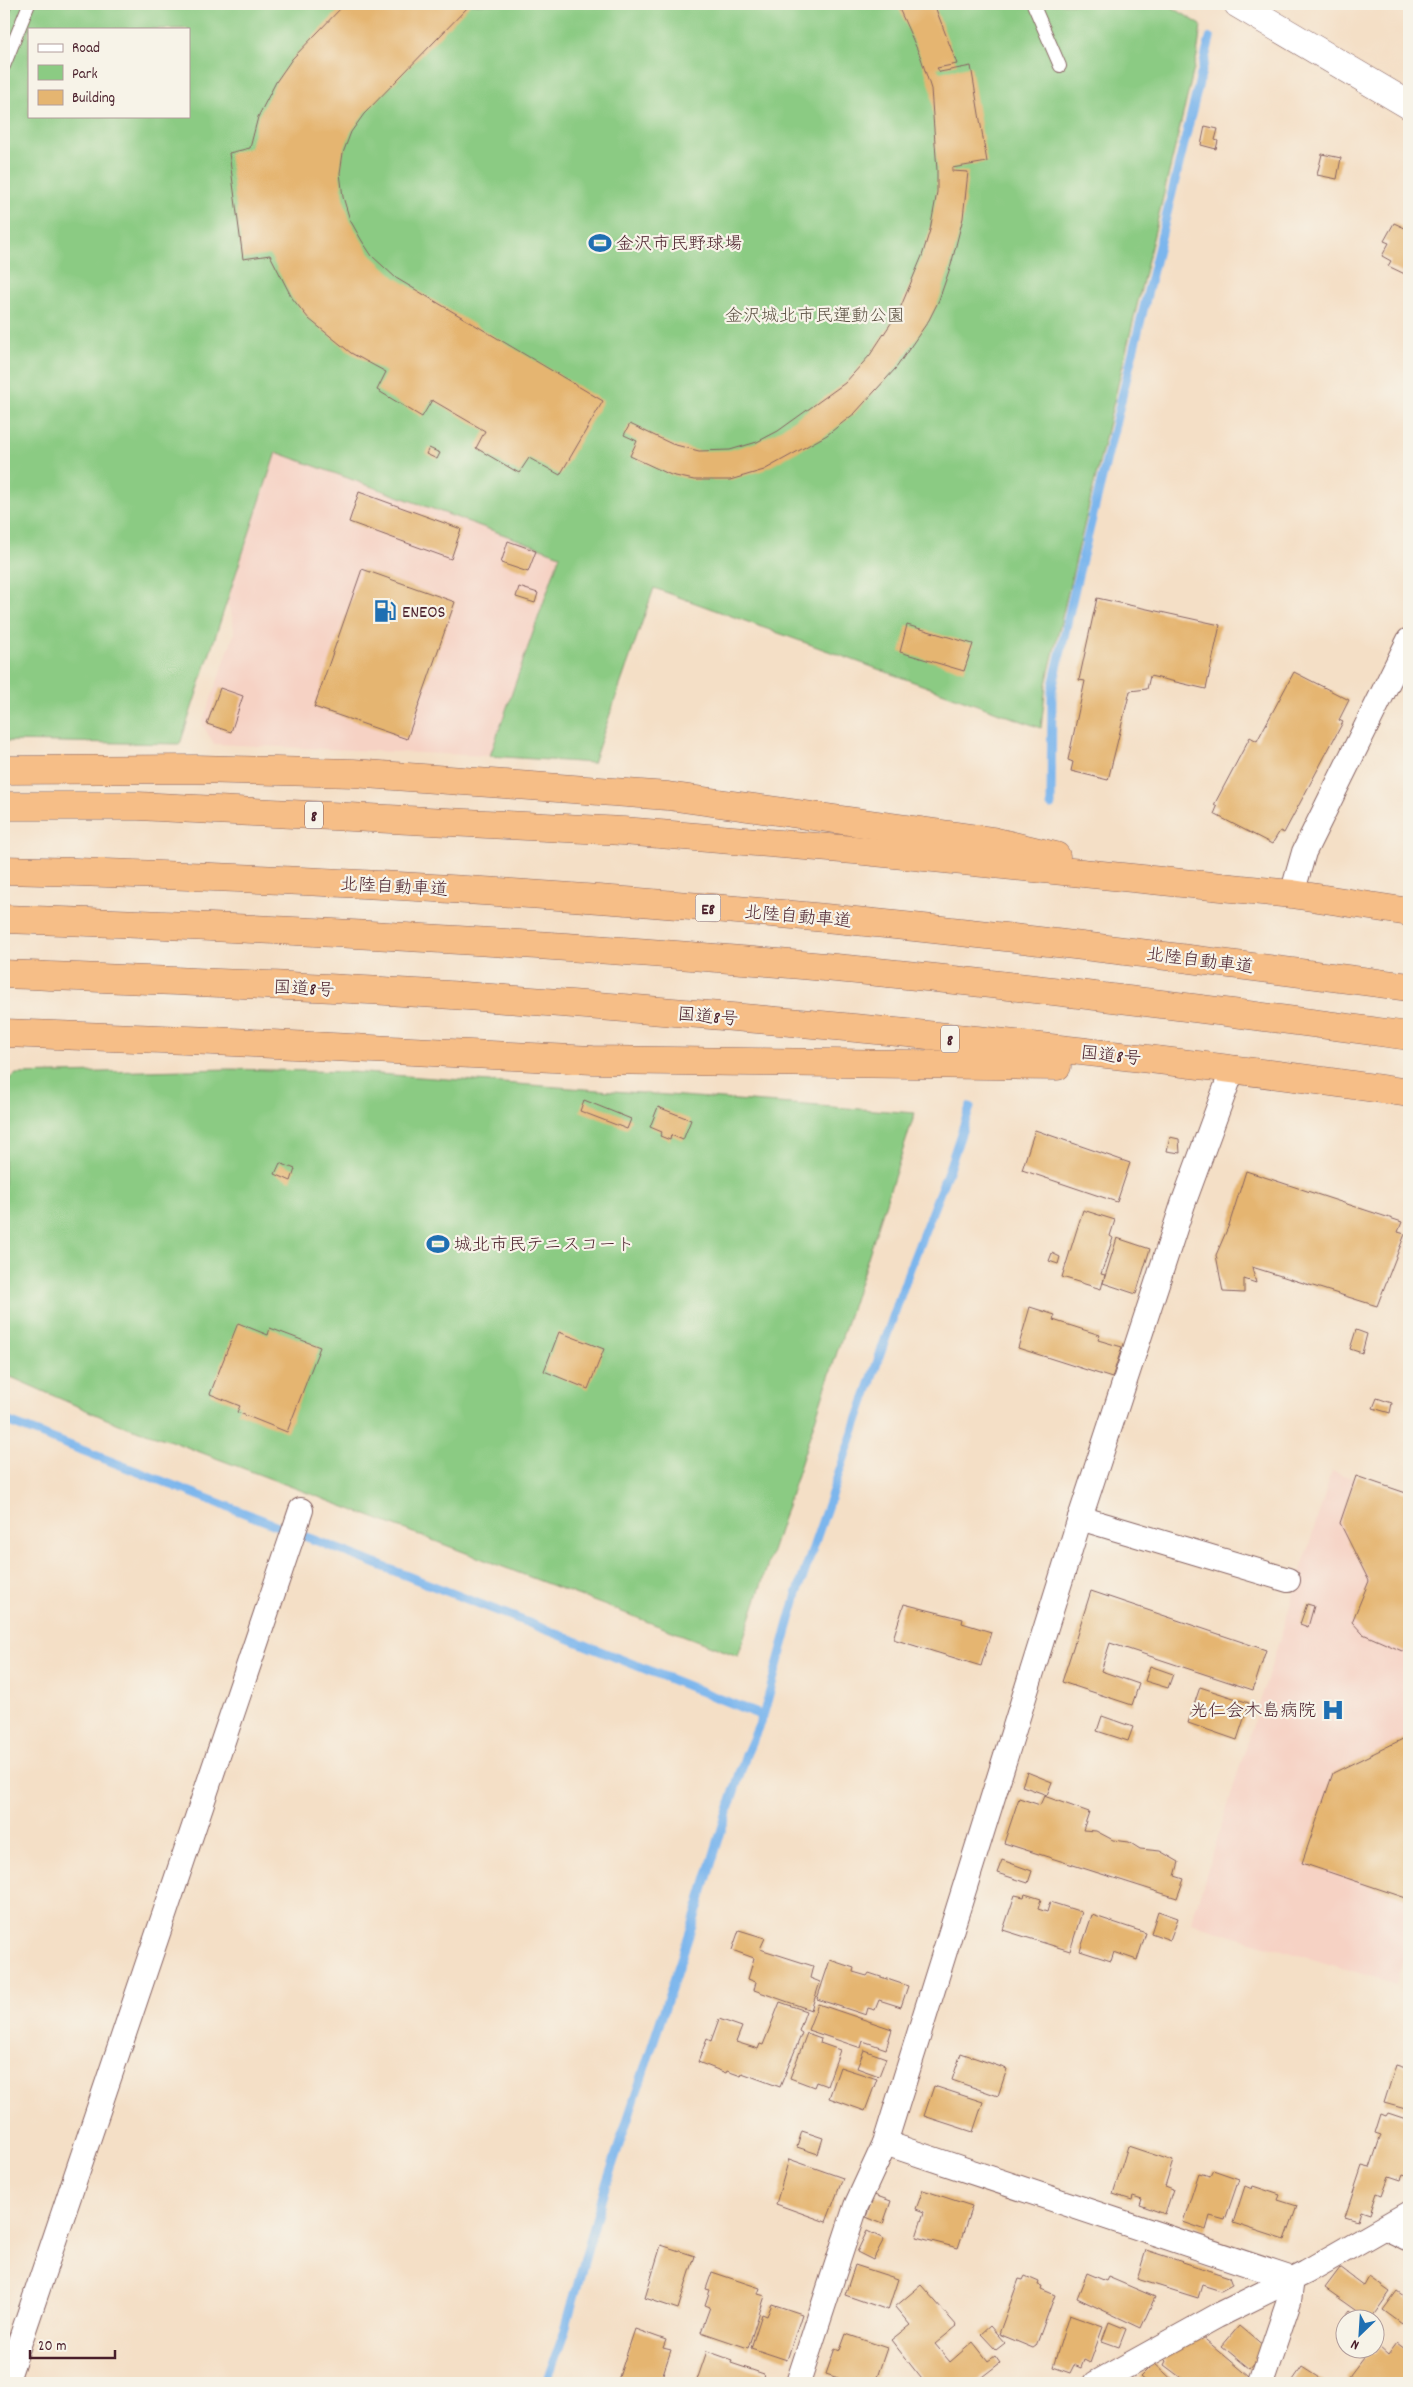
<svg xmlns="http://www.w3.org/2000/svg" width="1413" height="2387" font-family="Dekko,'Klee One',sans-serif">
<rect width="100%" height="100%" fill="#f7f3e8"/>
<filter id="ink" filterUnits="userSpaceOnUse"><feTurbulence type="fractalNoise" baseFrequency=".02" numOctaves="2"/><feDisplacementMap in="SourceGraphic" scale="10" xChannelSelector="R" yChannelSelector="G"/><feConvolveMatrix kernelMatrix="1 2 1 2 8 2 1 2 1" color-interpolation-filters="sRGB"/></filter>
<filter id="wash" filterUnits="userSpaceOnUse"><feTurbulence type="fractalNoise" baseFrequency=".0096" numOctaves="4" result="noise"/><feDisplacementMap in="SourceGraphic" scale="20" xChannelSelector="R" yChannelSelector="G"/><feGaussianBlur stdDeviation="1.12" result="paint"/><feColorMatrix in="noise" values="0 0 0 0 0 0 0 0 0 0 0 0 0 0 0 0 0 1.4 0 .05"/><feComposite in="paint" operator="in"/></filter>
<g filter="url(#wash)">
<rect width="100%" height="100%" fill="#f4dfc6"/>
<!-- built -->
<g fill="#f6d2c4">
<path d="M276 452 560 555 490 756 214 744 202 724 234 634 233 620 227 602Z"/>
<path d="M1332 1471 1409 1498V1941L1396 1984 1191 1923Z"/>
</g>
<!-- green -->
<g fill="#8bcb83" stroke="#6a7557" fill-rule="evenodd">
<path d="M4 4H1167L1201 25 1197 56 1046 684 1041 728 654 588 593 763 490 756 560 555 276 452 180 744 4 741ZM29 29H189V116H29Z"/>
<path d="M229 1069 351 1072 915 1113 738 1656 171 1441 118 1424 4 1374V1084L16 1074Z"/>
</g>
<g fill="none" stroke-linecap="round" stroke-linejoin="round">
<!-- stream -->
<g stroke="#7cb6ed" stroke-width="9">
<path d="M1051 805 1052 690 1075 588 1210 38"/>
<path d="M4 1420 565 1637 763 1716"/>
<path d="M546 2383 564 2333 605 2187 695 1917 723 1825 746 1755 763 1716 797 1594 910 1268 950 1166 970 1107"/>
</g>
</g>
<g id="blocks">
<!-- building -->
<g fill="#e5b571">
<path d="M339 4H471L364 114 351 132 343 153 340 173 343 197 350 220 362 241 372 256 396 278 603 401 560 475 529 458 519 473 476 448 485 431 432 400 422 417 377 390 386 372 351 353 309 319 292 298 270 255 243 259 229 153 250 148 258 117 276 82 292 59 342 7Z"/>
<path d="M897 4H934L957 64 937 68 940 72 971 66 987 162 952 168V171L968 172 963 218 951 265 939 300 929 320 896 368 855 413 827 435 764 470 730 480H694L671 475 630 456 637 441 624 435 630 424 672 444 699 451 730 450 757 442 778 431 845 383 870 355 899 311 922 256 930 230 937 192V170L931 89 921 58Z"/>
<path d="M1205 126 1218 129 1215 140 1218 141 1216 149 1201 145Z"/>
<path d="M1322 154 1341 158 1337 179 1317 175Z"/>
<path d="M1394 223 1409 230V276L1388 266 1391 261 1382 256 1389 243 1384 241Z"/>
<path d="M429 448 440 453 437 459 426 454Z"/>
<path d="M359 492 461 529 451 559 349 522Z"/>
<path d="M508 541 536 551 528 572 501 563Z"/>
<path d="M362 569 455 602 407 739 314 707Z"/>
<path d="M519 587 538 593 535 603 516 597Z"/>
<path d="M1097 598 1220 625 1206 689 1150 676 1147 689 1130 691 1108 780 1071 771 1073 762 1068 760 1085 681 1079 680Z"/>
<path d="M907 625 973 644 964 671 900 652Z"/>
<path d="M1294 672 1349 700 1339 720 1343 722 1284 833 1280 831 1272 844 1214 814 1217 807 1214 805 1250 737 1257 741Z"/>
<path d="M220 688 243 696 231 732 207 724Z"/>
<path d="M584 1100 631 1119 627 1129 580 1111Z"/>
<path d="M658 1107 691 1120 683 1140 671 1135 670 1140 660 1136 662 1132 650 1127Z"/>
<path d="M1035 1130 1130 1163 1117 1202 1022 1170Z"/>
<path d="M1170 1137 1179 1139 1180 1153 1167 1151Z"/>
<path d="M280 1163 295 1169 291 1181 275 1174Z"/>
<path d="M1246 1171 1402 1222 1398 1232 1405 1234 1377 1306 1252 1267 1256 1283 1244 1279V1293L1223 1292 1216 1255 1229 1225Z"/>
<path d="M1083 1210 1115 1220 1110 1236 1113 1238 1101 1274 1105 1275 1101 1289 1062 1277Z"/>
<path d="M1117 1238 1150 1249 1136 1294 1103 1283Z"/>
<path d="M1052 1253 1060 1257 1058 1264 1049 1261Z"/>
<path d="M1030 1307 1055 1315 1053 1320 1100 1335 1098 1340 1122 1347 1112 1378 1018 1348Z"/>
<path d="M238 1323 268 1335 270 1328 320 1347 287 1432 237 1412 240 1406 210 1394Z"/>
<path d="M1356 1330 1367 1334 1362 1353 1350 1349Z"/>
<path d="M559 1332 604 1349 588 1389 544 1371Z"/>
<path d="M1377 1398 1392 1403 1390 1413 1373 1408Z"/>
<path d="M1356 1476 1409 1494V1654L1363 1634 1352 1622 1369 1581 1340 1523Z"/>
<path d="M1091 1591 1266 1650 1253 1690 1110 1643 1101 1671 1139 1684 1132 1705 1062 1682Z"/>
<path d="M904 1604 963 1619 962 1623 991 1632 981 1666 893 1639Z"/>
<path d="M1307 1604 1314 1606 1308 1627 1300 1624Z"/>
<path d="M1150 1666 1173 1674 1168 1688 1145 1681Z"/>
<path d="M1200 1687 1249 1703 1237 1740 1188 1723Z"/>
<path d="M1102 1716 1133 1727 1128 1741 1097 1731Z"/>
<path d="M1409 1736V1899L1302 1863 1333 1773Z"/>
<path d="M1027 1772 1052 1782 1047 1795 1022 1786Z"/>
<path d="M1044 1796 1089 1812 1083 1830 1096 1831 1113 1840 1129 1842 1140 1849 1160 1851 1179 1862 1175 1876 1184 1879 1177 1898 1004 1843 1019 1798 1040 1805Z"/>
<path d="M1002 1860 1032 1871 1028 1883 997 1873Z"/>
<path d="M1025 1894 1041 1899 1038 1909 1047 1912 1050 1902 1082 1912 1070 1951 1003 1930 1015 1895 1024 1897Z"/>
<path d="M1158 1911 1178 1918 1170 1940 1151 1933Z"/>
<path d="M1092 1915 1146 1933 1137 1960 1114 1952 1111 1961 1080 1951Z"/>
<path d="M739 1930 765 1938 760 1949 813 1966 810 1978 820 1982 811 2010 754 1990 756 1982 748 1979 754 1958 732 1950Z"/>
<path d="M830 1960 854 1968 853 1972 867 1976 869 1973 908 1986 901 2007 879 2000 875 2010 868 2008 866 2015 817 1999Z"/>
<path d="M780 2002 806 2011 799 2031 802 2033 780 2087 742 2073 741 2076 727 2071 726 2073 698 2062 707 2039 711 2041 719 2019 742 2027 736 2042 758 2049 760 2044 763 2045Z"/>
<path d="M818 2004 892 2029 886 2049 863 2041 861 2048 808 2030Z"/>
<path d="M807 2033 821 2038 820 2043 840 2050 827 2086 816 2082 814 2087 790 2078Z"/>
<path d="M864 2050 886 2058 879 2076 857 2068Z"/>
<path d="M961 2053 1007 2069 998 2096 952 2080Z"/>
<path d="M1396 2065 1409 2069V2110L1384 2103Z"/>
<path d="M840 2067 877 2079 865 2111 829 2098Z"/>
<path d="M934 2086 983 2102 973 2132 924 2116Z"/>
<path d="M1388 2113 1409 2120V2177L1403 2175 1401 2180 1389 2176 1382 2195 1377 2193 1370 2214 1361 2211 1358 2221 1345 2217 1362 2166 1370 2168 1381 2135 1375 2133 1381 2114 1386 2116Z"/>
<path d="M802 2131 823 2138 818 2154 797 2147Z"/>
<path d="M1128 2146 1173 2161 1165 2186 1173 2189 1165 2214 1140 2205 1142 2199 1133 2196 1132 2200 1113 2194Z"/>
<path d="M789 2159 843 2178 826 2222 776 2204Z"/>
<path d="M1213 2170 1239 2179 1225 2220 1210 2216 1206 2230 1183 2222 1199 2173 1210 2176Z"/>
<path d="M1245 2186 1252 2189 1253 2186 1280 2195 1278 2200 1297 2206 1285 2240 1233 2223Z"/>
<path d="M923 2190 972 2206 958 2248 916 2237 924 2212 916 2209Z"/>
<path d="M874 2195 891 2201 883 2224 866 2217Z"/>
<path d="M867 2231 884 2239 873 2260 857 2252Z"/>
<path d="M661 2245 695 2256 678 2309 645 2298Z"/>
<path d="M1146 2250 1229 2277 1232 2285 1221 2291 1202 2285 1198 2298 1137 2279Z"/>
<path d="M855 2265 898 2279 888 2310 845 2295Z"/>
<path d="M1340 2268 1364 2286 1369 2277 1390 2292 1370 2320 1325 2288Z"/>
<path d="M712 2272 760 2288 758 2294 765 2296 748 2348 701 2332 710 2307 705 2305 710 2290 706 2289Z"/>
<path d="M1087 2273 1106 2281 1108 2277 1155 2297 1141 2328 1077 2298Z"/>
<path d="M1025 2276 1039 2282 1038 2285 1042 2286 1041 2289 1055 2295 1036 2346 1033 2348 999 2334 1019 2279 1023 2280Z"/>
<path d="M921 2285 957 2326 935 2344 950 2362 973 2342 988 2361 995 2356 1000 2363 974 2383H942L940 2381 937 2383H925L891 2340 910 2325 895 2307Z"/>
<path d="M1397 2291 1409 2300V2314L1402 2324 1383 2310Z"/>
<path d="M772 2304 802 2314 787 2360 751 2348 762 2314 767 2316Z"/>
<path d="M1350 2311 1361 2320H1346V2325L1342 2322Z"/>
<path d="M1069 2315 1103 2327 1090 2363 1084 2360 1081 2368 1074 2365 1070 2373 1053 2367Z"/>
<path d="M1109 2322 1126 2329 1119 2347 1102 2341Z"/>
<path d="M990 2326 1005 2343 996 2350 981 2334Z"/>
<path d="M1239 2326 1264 2347 1258 2354 1261 2356 1250 2369 1222 2346Z"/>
<path d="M635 2329 666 2340 663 2348 671 2350 660 2383H617Z"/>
<path d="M846 2334 887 2348 875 2383H853L826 2374 835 2348 840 2350Z"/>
<path d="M1200 2335 1256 2382 1188 2383 1164 2365 1166 2361 1163 2358Z"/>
<path d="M1397 2343 1409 2352V2366L1405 2371 1409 2375V2383H1352L1347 2379 1369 2350 1374 2354 1379 2347 1388 2355Z"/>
<path d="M707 2351 732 2360 731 2363 764 2374 761 2383H696Z"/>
<path d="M1154 2363 1176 2383H1147L1140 2377Z"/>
<path d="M1302 2367 1327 2383H1291Z"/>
</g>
</g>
</g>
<g filter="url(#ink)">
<use href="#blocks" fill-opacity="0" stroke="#866261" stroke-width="1"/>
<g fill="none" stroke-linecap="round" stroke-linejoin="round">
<defs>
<g id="service">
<path d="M1033 4 1060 66"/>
<path d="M4 8 5 4"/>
<path d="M4 66 29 4"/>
</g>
<g id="minor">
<path d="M1292 894 1304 852 1409 640"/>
<path d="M1233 1068 1183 1204 1080 1518 885 2143 1292 2279"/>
<path d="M1080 1518 1288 1580"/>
<path d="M1386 2228 1409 2239"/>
<path d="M6 2383 301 1510"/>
<path d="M798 2383 856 2206 885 2143"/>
<path d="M1096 2383 1217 2316 1306 2272 1409 2213"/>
<path d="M1261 2383 1289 2301 1292 2279"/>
</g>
<path id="tertiary" d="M1238 4 1409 105"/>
<g id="trunk">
<path d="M4 770 197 769 353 773 668 796 993 841 1056 856"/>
<path d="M4 806H138L623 831 854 850 1152 880 1292 894 1409 912"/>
<path d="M4 974C167 981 330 986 492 998 799 1020 1105 1049 1409 1093"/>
<path d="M4 1033 213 1041 593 1060 1057 1066"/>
</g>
<g id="motorway">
<path d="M4 870C271 877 538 891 804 916 1006 935 1208 961 1409 987"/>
<path d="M4 919C278 928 552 943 825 967 1020 985 1215 1010 1409 1036"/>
</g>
</defs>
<!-- service casing -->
<use href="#service" stroke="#866261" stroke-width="14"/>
<!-- minor casing -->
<use href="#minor" stroke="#866261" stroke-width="26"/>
<!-- tertiary casing -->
<use href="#tertiary" stroke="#866261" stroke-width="29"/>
<!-- trunk casing -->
<use href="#trunk" stroke="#866261" stroke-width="29"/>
<!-- motorway casing -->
<use href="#motorway" stroke="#866261" stroke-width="29"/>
<!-- service -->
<use href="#service" stroke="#fff" stroke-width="12"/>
<!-- minor -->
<use href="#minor" stroke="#fff" stroke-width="24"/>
<!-- tertiary -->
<use href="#tertiary" stroke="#fff" stroke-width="28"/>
<!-- trunk -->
<use href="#trunk" stroke="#f6be87" stroke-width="28"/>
<!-- motorway -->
<use href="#motorway" stroke="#f6be87" stroke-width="28"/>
</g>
</g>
<!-- icons -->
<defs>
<symbol id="stadium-bare" viewBox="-9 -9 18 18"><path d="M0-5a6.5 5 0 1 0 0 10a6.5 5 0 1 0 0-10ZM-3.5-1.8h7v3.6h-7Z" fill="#1f6fb2" stroke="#f7f3e8" stroke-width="2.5" paint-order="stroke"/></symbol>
<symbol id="fuel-bare" viewBox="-9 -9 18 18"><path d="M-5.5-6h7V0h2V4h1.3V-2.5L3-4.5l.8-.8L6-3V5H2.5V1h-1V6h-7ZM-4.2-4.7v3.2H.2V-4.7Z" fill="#1f6fb2" stroke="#f7f3e8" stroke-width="2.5" paint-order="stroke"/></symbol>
<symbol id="hospital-bare" viewBox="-9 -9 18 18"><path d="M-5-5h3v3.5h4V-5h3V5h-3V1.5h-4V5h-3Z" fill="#1f6fb2" stroke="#f7f3e8" stroke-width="2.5" paint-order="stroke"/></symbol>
</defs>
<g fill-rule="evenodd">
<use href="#stadium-bare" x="584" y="227" width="32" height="32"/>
<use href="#fuel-bare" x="369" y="595" width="32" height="32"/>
<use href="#stadium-bare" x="422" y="1228" width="32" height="32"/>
<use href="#hospital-bare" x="1317" y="1694" width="32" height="32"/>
</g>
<g text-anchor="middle" stroke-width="4.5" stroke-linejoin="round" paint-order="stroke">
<!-- shield labels -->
<g fill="#f7f3e8" stroke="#7e5f64" stroke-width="1">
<rect x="305" y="801.5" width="18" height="27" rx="4"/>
<rect x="695.5" y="894.5" width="25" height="27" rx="4"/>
<rect x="941" y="1025.5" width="18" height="27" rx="4"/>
</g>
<g font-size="16" font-weight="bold" fill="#4a1f2b">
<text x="314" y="821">8</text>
<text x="708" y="914">E8</text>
<text x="950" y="1045">8</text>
</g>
<!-- poi labels -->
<g font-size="18" fill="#4a1f2b" stroke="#f7f3e8" text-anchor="start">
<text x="616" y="249">金沢市民野球場</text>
<text x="402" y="617">ENEOS</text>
<text x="454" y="1250">城北市民テニスコート</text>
<text x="1316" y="1716" text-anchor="end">光仁会木島病院</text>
</g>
<!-- park labels -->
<g font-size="18" fill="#5e5345" stroke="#f7f3e8">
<text x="815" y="321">金沢城北市民運動公園</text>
</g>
<!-- street labels -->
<g font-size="18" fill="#4a1f2b" stroke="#f7f3e8">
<text transform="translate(394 886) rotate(3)" y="6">北陸自動車道</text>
<text transform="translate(798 916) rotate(5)" y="6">北陸自動車道</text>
<text transform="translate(1200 960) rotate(7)" y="6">北陸自動車道</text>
<text transform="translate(304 988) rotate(3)" y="6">国道8号</text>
<text transform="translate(708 1016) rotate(5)" y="6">国道8号</text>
<text transform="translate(1111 1055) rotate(6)" y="6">国道8号</text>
</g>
</g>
<!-- margin -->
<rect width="1413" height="2387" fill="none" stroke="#f7f3e8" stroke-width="20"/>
<!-- legend -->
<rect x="28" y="28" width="162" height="90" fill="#f7f3e8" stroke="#b29e9c"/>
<rect x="38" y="44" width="25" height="8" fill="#ffffff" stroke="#b29e9c"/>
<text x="72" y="52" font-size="15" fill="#4a1f2b">Road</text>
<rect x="38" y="65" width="25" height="15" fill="#8bcb83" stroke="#b29e9c"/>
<text x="72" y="78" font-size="15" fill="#4a1f2b">Park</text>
<rect x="38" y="90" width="25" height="15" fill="#e5b571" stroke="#b29e9c"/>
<text x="72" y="102" font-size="15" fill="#4a1f2b">Building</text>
<!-- north arrow -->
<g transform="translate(1360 2334) rotate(205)"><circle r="24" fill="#f7f3e8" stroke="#b29e9c"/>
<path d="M0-4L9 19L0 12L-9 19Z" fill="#1f6fb2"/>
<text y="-8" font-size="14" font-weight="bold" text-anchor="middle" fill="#4a1f2b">N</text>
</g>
<!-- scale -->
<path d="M30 2350v8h85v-8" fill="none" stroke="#4a1f2b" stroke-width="2.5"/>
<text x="38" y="2350" font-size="15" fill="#4a1f2b" stroke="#f7f3e8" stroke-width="4" paint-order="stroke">20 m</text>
</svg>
